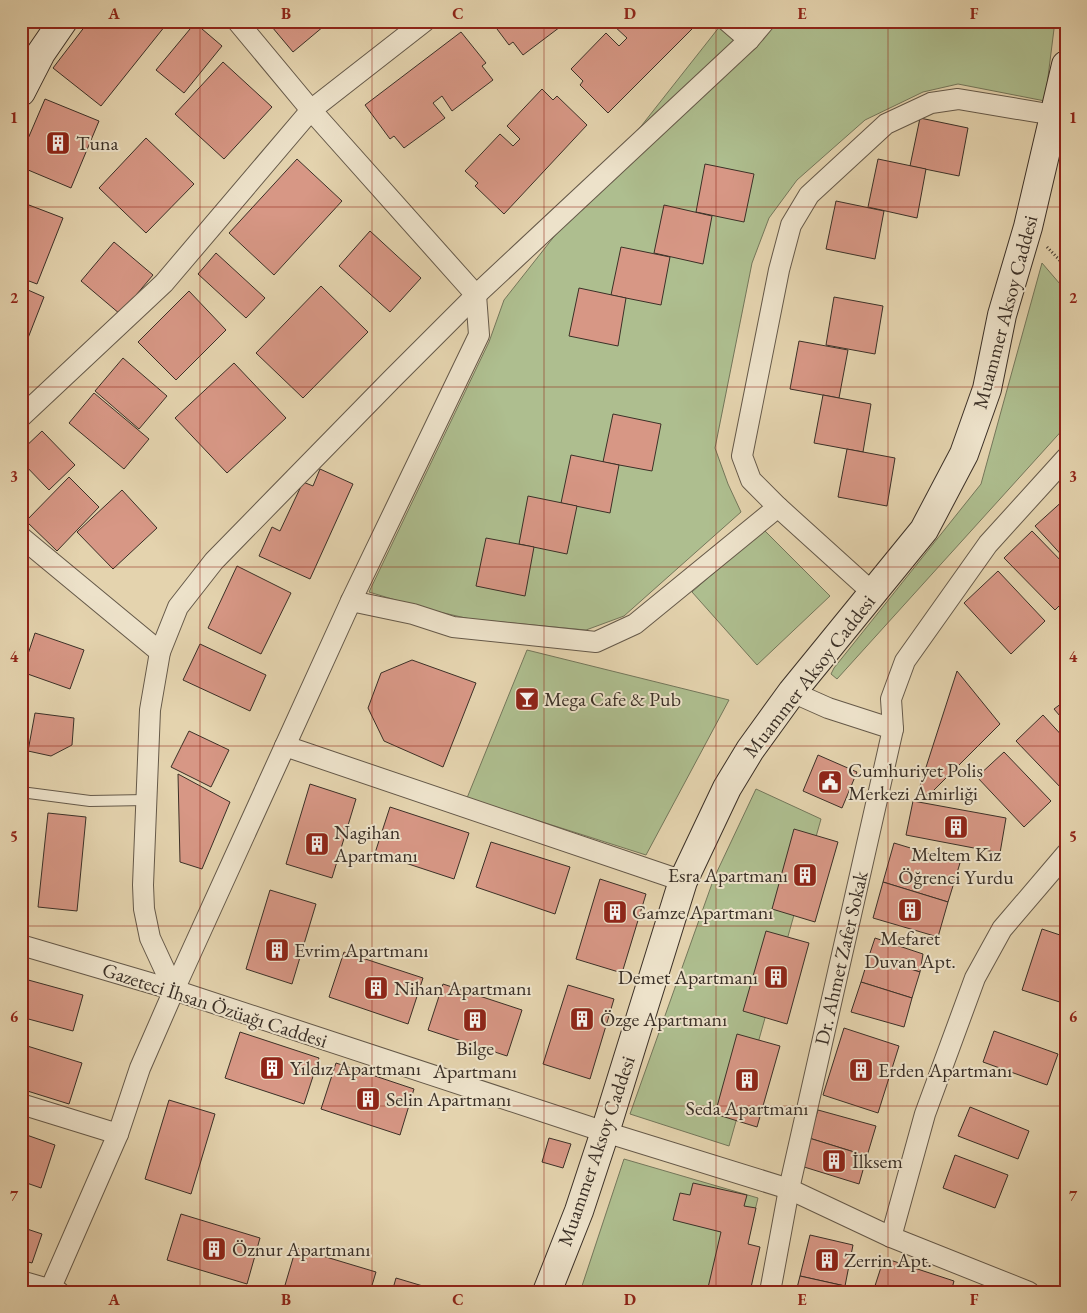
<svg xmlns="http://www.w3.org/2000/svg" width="1087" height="1313" font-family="'EB Garamond',serif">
<rect width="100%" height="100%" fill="#e4d3ae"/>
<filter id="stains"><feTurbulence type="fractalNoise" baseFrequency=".004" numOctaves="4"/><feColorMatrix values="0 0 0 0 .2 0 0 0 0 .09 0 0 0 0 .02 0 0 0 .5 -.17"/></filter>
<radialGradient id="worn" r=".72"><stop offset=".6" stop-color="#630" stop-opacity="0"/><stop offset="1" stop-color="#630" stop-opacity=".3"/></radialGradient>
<!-- green -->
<g fill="#aebe8f" stroke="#74775b">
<path d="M724 21H1055L1045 101 958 84 923 92 865 120 797 180 769 218 752 263 715 448 728 484 741 512 624 616 586 630 470 619 422 608 369 592 489 342 504 300Z"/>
<path d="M1042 263 1066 291V426L837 679 831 674 834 668 981 484Z"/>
<path d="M763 529 830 596 757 665 692 592Z"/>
<path d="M527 650 729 700 646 855 467 798Z"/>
<path d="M756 789 821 819 729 1146 630 1114 714 878Z"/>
<path d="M624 1159 758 1198 735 1292H580Z"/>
</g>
<!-- building -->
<g fill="#d79785" stroke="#3b3027">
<path d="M89 21H169L101 106 53 68Z"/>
<path d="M267 21H330L293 52Z"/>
<path d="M491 21H562L564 24 523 55 513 42 509 45Z"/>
<path d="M617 21H689L694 27 608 113 580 85 583 81 571 69 606 33 619 46 627 38 613 25Z"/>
<path d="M195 23 222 46 184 93 156 70Z"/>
<path d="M461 32 486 63 482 66 493 80 452 111 442 96 433 103 445 118 404 148 394 136 390 139 365 105Z"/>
<path d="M223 62 272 107 224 159 175 114Z"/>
<path d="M542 89 553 100 557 96 587 125 504 214 475 186 478 183 465 171 500 134 513 146 520 139 507 126Z"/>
<path d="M45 99 99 121 71 188 21 167V155Z"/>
<path d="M920 118 968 128 959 176 910 166Z"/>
<path d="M146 138 194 184 146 233 99 188Z"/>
<path d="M297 159 342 201 274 275 229 233Z"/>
<path d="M878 159 926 169 917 218 868 207Z"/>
<path d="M705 164 754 174 744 222 696 212Z"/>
<path d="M836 201 884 211 875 259 826 249Z"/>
<path d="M21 202 63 218 37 284 21 278Z"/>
<path d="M664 205 712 216 703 264 654 253Z"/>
<path d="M370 231 421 278 390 312 339 266Z"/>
<path d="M114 242 153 275 120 314 81 281Z"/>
<path d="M621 247 670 257 661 305 611 295Z"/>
<path d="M216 253 265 298 246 318 198 274Z"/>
<path d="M321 286 368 332 303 398 256 353Z"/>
<path d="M21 287 44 297 21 356Z"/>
<path d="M579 288 626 298 618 346 569 336Z"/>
<path d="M189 291 226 330 176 380 138 342Z"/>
<path d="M834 297 883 306 875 354 826 345Z"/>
<path d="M799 341 848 350 839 398 790 389Z"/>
<path d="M123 358 167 396 139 429 95 391Z"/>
<path d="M234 363 286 418 227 473 175 418Z"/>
<path d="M94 393 149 439 124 469 69 423Z"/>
<path d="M823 395 871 404 863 452 814 443Z"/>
<path d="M613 414 661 424 652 471 603 462Z"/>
<path d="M42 431 75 465 49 490 21 461V451Z"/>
<path d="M847 449 895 458 887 506 838 497Z"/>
<path d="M571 455 619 465 610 513 561 503Z"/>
<path d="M320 469 353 484 310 579 259 556 272 527 280 531 303 482 313 486Z"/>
<path d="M69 477 99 507 57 551 26 521Z"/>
<path d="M122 490 157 528 113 569 77 532Z"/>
<path d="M528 496 577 506 567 554 519 544Z"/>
<path d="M1066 498V560L1035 526Z"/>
<path d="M1032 531 1066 566V599L1055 610 1004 558Z"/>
<path d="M486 538 534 547 525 596 476 586Z"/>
<path d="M237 566 291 593 261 654 208 628Z"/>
<path d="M998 571 1045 621 1011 654 964 603Z"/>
<path d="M35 633 84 650 70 689 22 672Z"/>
<path d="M200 644 266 675 250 711 183 680Z"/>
<path d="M412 660 476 683 443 767 384 741 368 708 381 673Z"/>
<path d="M957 671 1000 724 928 796 919 789Z"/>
<path d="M1066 700V723L1054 709Z"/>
<path d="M35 713 74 718 72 745 51 756 28 751Z"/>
<path d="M1043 715 1066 740V787L1063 790 1016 741Z"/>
<path d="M189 731 229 750 211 787 171 767Z"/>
<path d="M1004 752 1051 801 1024 827 977 777Z"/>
<path d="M818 755 857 772 842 808 803 791Z"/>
<path d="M178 774 230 802 202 869 180 862Z"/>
<path d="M310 784 356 799 332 878 286 864Z"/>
<path d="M913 801 1006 818 1000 853 906 835Z"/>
<path d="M390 807 469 833 454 879 375 853Z"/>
<path d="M48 813 86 817 77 911 38 907Z"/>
<path d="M794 829 838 842 815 922 772 909Z"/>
<path d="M491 842 570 867 555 914 476 887Z"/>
<path d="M894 843 960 863 948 902 883 882Z"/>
<path d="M600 879 646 894 622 973 576 959Z"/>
<path d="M883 882 948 902 938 937 873 918Z"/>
<path d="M270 890 316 904 292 984 246 969Z"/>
<path d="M1042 929 1066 937V1004L1022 990Z"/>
<path d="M766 931 809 943 787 1024 743 1011Z"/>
<path d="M875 938 923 954 920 972 869 956Z"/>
<path d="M344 952 423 978 408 1024 329 997Z"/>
<path d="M869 956 920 972 912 998 861 982Z"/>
<path d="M21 978 83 995 73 1031 21 1017Z"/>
<path d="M861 982 912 998 904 1027 851 1012Z"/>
<path d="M443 984 522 1010 507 1056 428 1030Z"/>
<path d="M568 985 614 999 590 1079 543 1064Z"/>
<path d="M844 1028 899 1046 878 1113 823 1095Z"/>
<path d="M994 1031 1058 1054 1047 1085 983 1062Z"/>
<path d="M240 1032 319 1058 304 1104 225 1078Z"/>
<path d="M737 1034 780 1046 757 1127 715 1114Z"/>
<path d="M24 1045 82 1063 69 1104 21 1089V1053Z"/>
<path d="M336 1063 414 1089 400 1135 321 1109Z"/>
<path d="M169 1100 215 1114 191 1194 145 1179Z"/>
<path d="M970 1107 1029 1131 1018 1159 958 1136Z"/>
<path d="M818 1110 876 1126 867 1156 809 1138Z"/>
<path d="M21 1133 55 1145 41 1188 21 1181Z"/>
<path d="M549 1138 571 1144 563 1168 542 1162Z"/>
<path d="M809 1138 867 1156 859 1184 801 1166Z"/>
<path d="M955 1155 1008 1175 995 1208 943 1188Z"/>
<path d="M693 1183 747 1195 744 1206 756 1208 748 1244 760 1247 750 1292H707L721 1232 673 1220 680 1193 690 1195Z"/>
<path d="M181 1214 260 1238 247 1284 167 1260Z"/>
<path d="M21 1227 42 1234 32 1263 21 1260Z"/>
<path d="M810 1235 853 1245 845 1286 800 1276Z"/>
<path d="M296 1248 376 1272 370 1292H283Z"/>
<path d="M884 1258 954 1281 951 1292H873Z"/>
<path d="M800 1276 845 1286 844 1292H796Z"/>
<path d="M396 1278 443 1292H392Z"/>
</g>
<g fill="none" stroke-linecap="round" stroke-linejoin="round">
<defs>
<path id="service" d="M21 792 90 801 146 800"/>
<g id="minor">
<path d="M727 21 749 40"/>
<path d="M21 417 164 283 311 110 425 21"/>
<path d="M21 537 160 652"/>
<path d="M873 593 778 507 751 480 742 456 779 270 791 225 809 195 886 124 931 103 958 99 1054 115"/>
<path d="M351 601 413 614 453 627 596 642 635 624 778 507"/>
<path d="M893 729 891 699 905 661 988 544 1066 458"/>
<path d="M285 746 683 881"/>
<path d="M21 945 174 990 605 1132 789 1189 891 1237 1029 1292"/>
<path d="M174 990 351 601 479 335 476 295 311 110 237 21"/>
<path d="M21 1104 118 1134"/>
<path d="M891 1237 925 1114 975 978 1002 929 1066 854"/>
<path d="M21 1281 59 1292"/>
<path d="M49 1292 118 1134 140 1068 174 990 150 938 144 909 143 885 150 710 160 652 178 607 214 561 392 379 476 295 749 40 765 21"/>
<path d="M770 1292 789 1189 893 729 828 708 792 692"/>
</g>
<g id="secondary">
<path d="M21 92 41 53 63 21"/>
<path d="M547 1292 579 1211 605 1132 683 881 727 788 750 750 792 692 924 530 964 454 987 389 1002 315 1028 227 1066 65"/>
</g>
</defs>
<!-- service casing -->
<use href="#service" stroke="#655949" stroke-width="12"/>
<!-- minor casing -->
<use href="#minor" stroke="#655949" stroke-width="22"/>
<!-- secondary casing -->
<use href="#secondary" stroke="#3b3027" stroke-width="30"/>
<!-- path -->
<path stroke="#3b3027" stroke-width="3" stroke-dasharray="1 2.5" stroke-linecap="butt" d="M1047 247 1066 267"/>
<!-- service -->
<use href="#service" stroke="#ede2ca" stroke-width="10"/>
<!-- minor -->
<use href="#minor" stroke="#ede2ca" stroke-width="20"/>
<!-- secondary -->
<use href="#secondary" stroke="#ede2ca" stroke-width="28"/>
</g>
<!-- grid -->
<path fill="none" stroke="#8f2418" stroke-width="1" stroke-opacity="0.55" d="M200 21V1292M372 21V1292M544 21V1292M716 21V1292M888 21V1292M21 207H1066M21 387H1066M21 567H1066M21 746H1066M21 926H1066M21 1106H1066"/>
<!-- icons -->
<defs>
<symbol id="building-square" viewBox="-11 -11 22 22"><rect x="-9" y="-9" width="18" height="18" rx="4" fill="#8f2418" stroke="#ede2ca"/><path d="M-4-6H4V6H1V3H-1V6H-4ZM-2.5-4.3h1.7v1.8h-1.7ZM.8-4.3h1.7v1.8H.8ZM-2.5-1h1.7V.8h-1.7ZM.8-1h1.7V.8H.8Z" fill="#fff"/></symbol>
<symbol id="bar-square" viewBox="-11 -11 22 22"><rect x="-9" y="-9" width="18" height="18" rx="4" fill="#8f2418" stroke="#ede2ca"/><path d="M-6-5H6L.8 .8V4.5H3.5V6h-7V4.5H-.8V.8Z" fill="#fff"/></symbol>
<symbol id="civic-square" viewBox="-11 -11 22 22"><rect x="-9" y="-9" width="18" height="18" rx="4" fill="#8f2418" stroke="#ede2ca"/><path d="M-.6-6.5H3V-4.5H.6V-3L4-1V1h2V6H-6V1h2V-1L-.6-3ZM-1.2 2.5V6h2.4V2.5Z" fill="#fff"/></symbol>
</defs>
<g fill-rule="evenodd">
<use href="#building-square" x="44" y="129" width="28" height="28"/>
<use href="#bar-square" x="513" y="685" width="28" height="28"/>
<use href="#civic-square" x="816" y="768" width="28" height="28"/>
<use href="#building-square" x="942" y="813" width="28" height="28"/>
<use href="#building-square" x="303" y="830" width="28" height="28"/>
<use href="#building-square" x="791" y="861" width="28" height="28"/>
<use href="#building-square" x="896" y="896" width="28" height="28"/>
<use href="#building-square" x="601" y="898" width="28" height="28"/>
<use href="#building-square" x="263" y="936" width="28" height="28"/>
<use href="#building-square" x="762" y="963" width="28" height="28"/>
<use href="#building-square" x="362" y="974" width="28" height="28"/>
<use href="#building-square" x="568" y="1005" width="28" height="28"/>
<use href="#building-square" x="461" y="1006" width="28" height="28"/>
<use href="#building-square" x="258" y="1054" width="28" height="28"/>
<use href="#building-square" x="847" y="1056" width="28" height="28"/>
<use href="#building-square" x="733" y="1066" width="28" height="28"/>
<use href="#building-square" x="354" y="1085" width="28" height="28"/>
<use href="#building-square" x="820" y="1147" width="28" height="28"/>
<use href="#building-square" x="200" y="1235" width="28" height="28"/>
<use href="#building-square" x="813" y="1246" width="28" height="28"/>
</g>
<g text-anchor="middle" stroke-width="4" stroke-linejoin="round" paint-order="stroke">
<!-- poi labels -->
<g font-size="20" fill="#3b3027" stroke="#ede2ca" text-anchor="start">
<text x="76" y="150">Tuna</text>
<text x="544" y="706">Mega Cafe &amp; Pub</text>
<text x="848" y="777">Cumhuriyet Polis<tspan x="848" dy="23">Merkezi Amirliği</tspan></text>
<text x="334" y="839">Nagihan<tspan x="334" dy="23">Apartmanı</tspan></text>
<text x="956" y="861" text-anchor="middle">Meltem Kız<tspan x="956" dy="23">Öğrenci Yurdu</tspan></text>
<text x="788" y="882" text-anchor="end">Esra Apartmanı</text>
<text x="632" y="919">Gamze Apartmanı</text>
<text x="910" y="945" text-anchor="middle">Mefaret<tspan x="910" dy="23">Duvan Apt.</tspan></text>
<text x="294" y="957">Evrim Apartmanı</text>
<text x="758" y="984" text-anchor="end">Demet Apartmanı</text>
<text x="394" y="995">Nihan Apartmanı</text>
<text x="600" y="1026">Özge Apartmanı</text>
<text x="475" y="1055" text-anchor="middle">Bilge<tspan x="475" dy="23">Apartmanı</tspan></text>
<text x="290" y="1075">Yıldız Apartmanı</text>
<text x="878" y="1077">Erden Apartmanı</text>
<text x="386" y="1106">Selin Apartmanı</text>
<text x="747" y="1115" text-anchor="middle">Seda Apartmanı</text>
<text x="852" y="1168">İlksem</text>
<text x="232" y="1256">Öznur Apartmanı</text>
<text x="844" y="1267">Zerrin Apt.</text>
</g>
<!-- street labels -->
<g font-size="20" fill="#3b3027" stroke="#ede2ca">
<text transform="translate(1005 312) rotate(-75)" y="7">Muammer Aksoy Caddesi</text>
<text transform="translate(809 676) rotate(-52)" y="7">Muammer Aksoy Caddesi</text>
<text transform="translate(841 958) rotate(-77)" y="7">Dr. Ahmet Zafer Sokak</text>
<text transform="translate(215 1005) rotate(18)" y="7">Gazeteci İhsan Özüağı Caddesi</text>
<text transform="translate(596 1151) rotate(-71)" y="7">Muammer Aksoy Caddesi</text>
</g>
</g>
<!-- margin -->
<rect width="1087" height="1313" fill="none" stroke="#e4d3ae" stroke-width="55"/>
<rect x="28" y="28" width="1032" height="1258" fill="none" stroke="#8f2418" stroke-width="2"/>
<g font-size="16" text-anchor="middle" font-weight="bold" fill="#8f2418">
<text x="114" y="19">A</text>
<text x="286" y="19">B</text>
<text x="458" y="19">C</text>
<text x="630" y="19">D</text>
<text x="802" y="19">E</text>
<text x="974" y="19">F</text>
<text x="14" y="123">1</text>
<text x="1073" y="123">1</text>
<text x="14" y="303">2</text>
<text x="1073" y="303">2</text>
<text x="14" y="482">3</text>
<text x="1073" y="482">3</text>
<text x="14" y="662">4</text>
<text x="1073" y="662">4</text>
<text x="14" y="842">5</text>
<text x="1073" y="842">5</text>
<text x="14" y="1022">6</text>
<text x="1073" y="1022">6</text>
<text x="14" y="1201">7</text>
<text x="1073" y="1201">7</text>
<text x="114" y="1305">A</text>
<text x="286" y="1305">B</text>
<text x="458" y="1305">C</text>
<text x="630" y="1305">D</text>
<text x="802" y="1305">E</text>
<text x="974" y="1305">F</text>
</g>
<rect width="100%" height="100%" filter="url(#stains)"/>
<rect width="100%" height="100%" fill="url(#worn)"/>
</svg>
